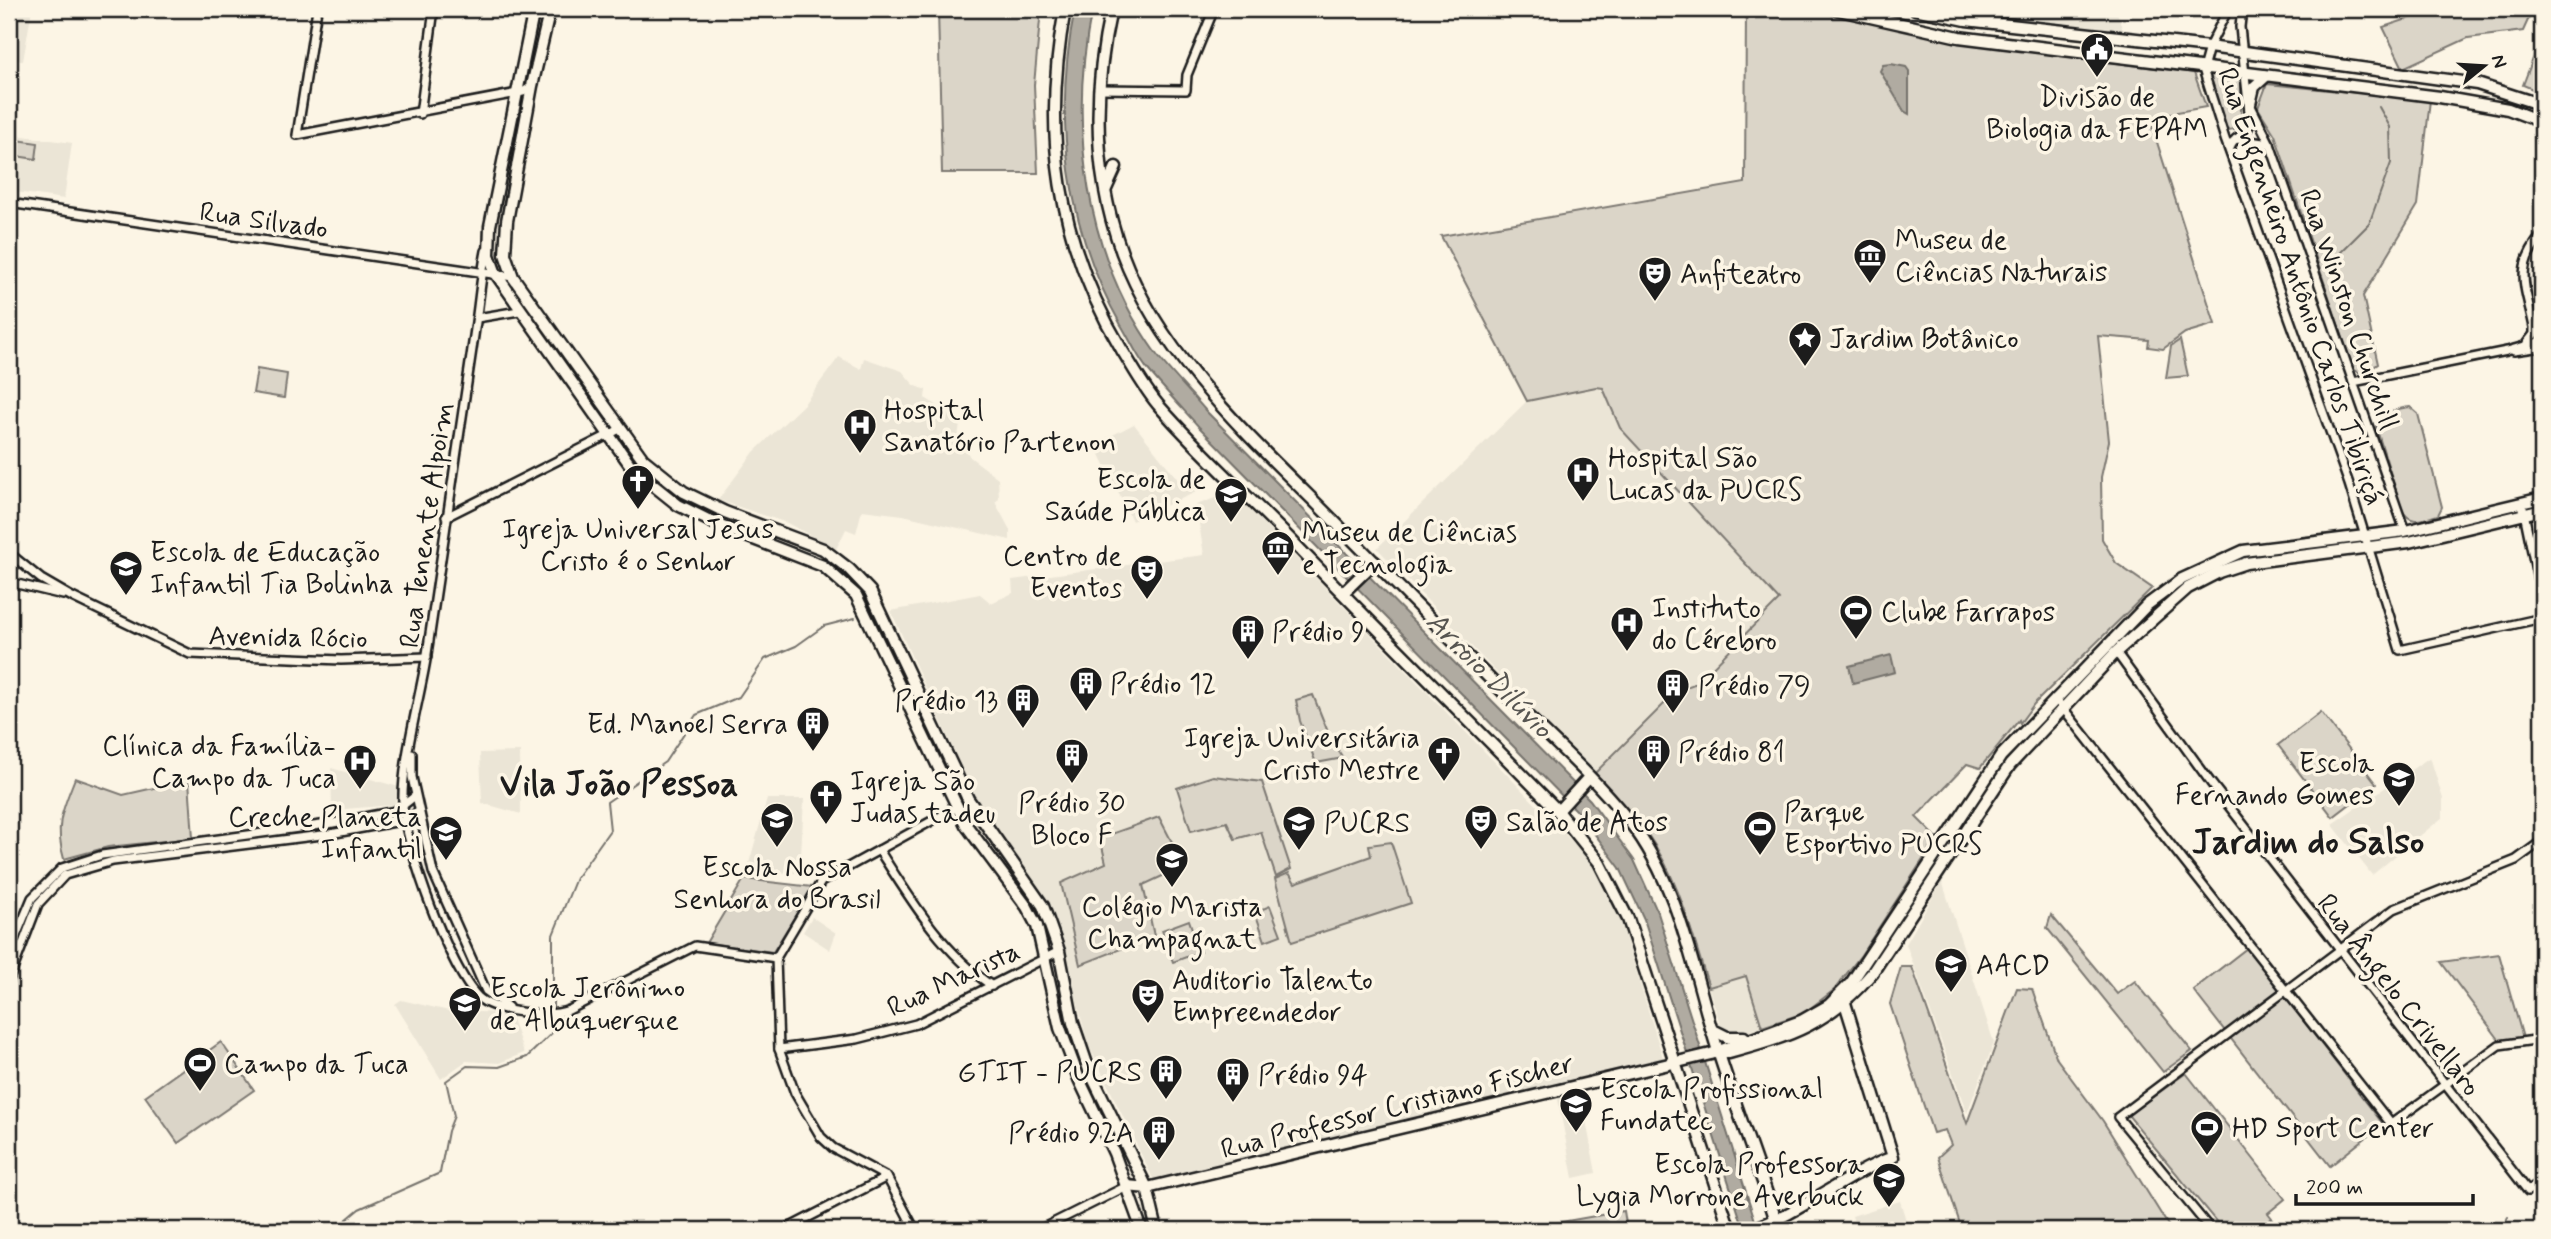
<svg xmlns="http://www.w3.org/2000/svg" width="2551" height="1239" font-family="Mynerve,sans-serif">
<rect width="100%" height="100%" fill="#fcf5e5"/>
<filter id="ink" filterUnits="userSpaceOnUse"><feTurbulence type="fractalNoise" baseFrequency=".0143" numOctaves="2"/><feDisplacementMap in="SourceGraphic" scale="14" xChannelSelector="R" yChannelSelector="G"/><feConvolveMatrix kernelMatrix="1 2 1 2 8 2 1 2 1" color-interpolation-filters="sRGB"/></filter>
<g filter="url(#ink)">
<!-- built -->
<g fill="#ebe5d6">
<path d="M9 9H32L23 61 9 59Z"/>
<path d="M1965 9H2116L2123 31 1996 15Z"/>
<path d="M9 134 72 143 64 199 9 191Z"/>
<path d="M839 357 861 369 864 358 902 371 914 385 926 390 925 398 945 410 960 424 958 437 970 457 998 478 999 499 995 502 1010 530V540L903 515 862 510 856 533 846 529 836 549 787 523 718 500 754 452 804 404Z"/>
<path d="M1596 387 1608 394 1620 428 1779 600 1861 955 1834 990 1804 1013 1740 1034 1728 1032 1720 1024 1679 894 1648 835 1594 774 1377 548 1527 401Z"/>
<path d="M1134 424 1183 486H1204L1203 489 1132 521 1095 444Z"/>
<path d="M1232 492 1590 860 1617 909 1663 1058 1154 1181 1088 1044 1052 907 977 801 891 611 980 594 991 603 1013 593 1012 580 1204 555 1196 505Z"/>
<path d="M520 752 521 814 482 803 480 753Z"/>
<path d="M2430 757 2443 799V817L2372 875 2332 824Z"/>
<path d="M331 768 399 787 394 805 332 810Z"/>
<path d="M767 799H804L800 873 761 872 748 867Z"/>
<path d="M1942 881 1994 1043 1967 1113 1906 944Z"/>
<path d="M812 917 836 933 830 950 803 932Z"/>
<path d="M401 1000 449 1011 510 1013 524 1053 499 1063 466 1061 441 1079 395 1004Z"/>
<path d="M1580 1089 1596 1173 1573 1178 1557 1094Z"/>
<path d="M1900 1201 1909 1230H1856L1852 1216Z"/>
</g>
<!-- green -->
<g fill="#dbd5c8" stroke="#7c7872" stroke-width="2">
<path d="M938 9H1041L1034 85 1038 173H942Z"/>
<path d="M1746 9H1808L1963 43 2194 73 2206 107 2149 117 2215 324 2185 333 2163 349 2148 347 2149 340 2098 336 2109 441 2101 477 2102 539 2116 563 2152 588 2034 704 2020 723 2019 720 1980 768 1967 764 1916 817 1937 838 1861 955 1834 990 1804 1013 1762 1027 1746 976 1709 987C1692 936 1680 880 1648 835 1632 813 1612 794 1594 774L1678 690 1697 683 1779 600 1620 428 1603 388 1596 387 1527 401 1441 236 1745 183Z"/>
<path d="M2438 9H2533L2523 31 2468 38 2403 68 2383 27Z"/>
<path d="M2542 35V93L2523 85Z"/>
<path d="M2208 74 2241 78V124L2239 128 2229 130 2222 123Z"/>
<path d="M2267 84 2430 100 2418 205 2363 296 2378 364 2362 374 2353 369 2275 135 2258 108Z"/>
<path d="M10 139 38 143 36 159 9 155Z"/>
<path d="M2180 340 2188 376 2166 378 2171 346Z"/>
<path d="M257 369 287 374 284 398 253 393Z"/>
<path d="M2410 407 2418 414 2442 507 2438 515C2423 519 2411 526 2402 510L2376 427C2381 415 2396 408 2410 407Z"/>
<path d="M1313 695 1330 737 1343 758 1316 763 1300 721 1296 700Z"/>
<path d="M2321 712 2376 784 2333 817 2278 745Z"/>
<path d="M1213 776 1262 782 1291 869 1276 877 1261 832 1235 839 1227 822 1191 831 1177 788Z"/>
<path d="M75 778 123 795 189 780 193 838 108 847 64 859C54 825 63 809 75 778Z"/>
<path d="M1159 817 1173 844 1169 873 1143 885 1154 936 1080 965 1061 883 1106 863 1100 838Z"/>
<path d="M1391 842 1411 903 1292 942 1275 879 1289 873 1295 883 1371 856 1369 845Z"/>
<path d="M744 879 813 887 773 952 706 943Z"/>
<path d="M1270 906 1281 935 1265 941 1255 912Z"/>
<path d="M2051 915 2117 994 2135 981 2192 1051 2163 1072 2047 928Z"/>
<path d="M1189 920 1200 952 1173 962 1162 930Z"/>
<path d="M2247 948 2383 1124 2330 1166 2193 990Z"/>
<path d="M2499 954 2523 1038 2501 1042 2441 962Z"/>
<path d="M1901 967H1912L1967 1123 2017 988 2032 989 2057 1059 2103 1121 2171 1230H1962L1938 1157 1951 1145 1945 1130 1933 1133 1890 1004Z"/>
<path d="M221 1042 254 1090 178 1143 145 1096Z"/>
<path d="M2186 1073 2285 1199 2268 1213 2272 1218 2257 1230H2223L2128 1115Z"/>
<path d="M1624 1211 1627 1230H1545L1544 1225Z"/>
</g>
<!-- water -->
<g fill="#b0aba1" stroke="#75726c" stroke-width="2">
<path d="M1075 9H1092C1068 126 1085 256 1157 355 1172 374 1190 392 1206 411L1590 800 1634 860 1658 913 1758 1230H1744L1644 919 1620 868 1579 813 1199 427C1181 407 1162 387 1145 366 1136 354 1129 338 1121 325 1066 229 1053 116 1075 9Z"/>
<path d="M1891 64 1906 67 1909 71V114L1904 111 1880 71 1883 65Z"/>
<path d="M1891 655 1895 672 1853 683 1849 666Z"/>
</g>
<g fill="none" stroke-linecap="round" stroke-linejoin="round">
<!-- stream -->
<g stroke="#75726c" stroke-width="2">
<path d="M2341 252 2369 224 2391 163 2390 127 2379 107"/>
<path d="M553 1010V935L576 878 610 830 607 802 665 762 696 715 739 697 765 659 796 646 824 626 855 618"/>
<path d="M2508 1217 2506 1221 2511 1230"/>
<path d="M334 1230 359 1209 440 1173 448 1131 454 1116 446 1081 467 1066 499 1067 527 1057 552 1033 553 1021"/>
</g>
<defs>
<g id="minor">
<path d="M317 9 297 135 523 92 532 86"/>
<path d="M2228 9 2209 47 2203 69 2225 139 2349 484 2400 650 2542 618"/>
<path d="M1099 89 1186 90 1187 75 1214 9"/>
<path d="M2250 104 2270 144 2405 531"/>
<path d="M420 114 434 9"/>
<path d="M2236 139 2270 144"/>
<path d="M2230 149C2231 136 2248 137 2250 122L2240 27 2242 9"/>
<path d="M9 203 513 277"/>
<path d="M486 251C481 277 479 303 475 329 459 438 443 546 427 654 420 699 401 763 403 806 406 848 449 968 478 997 494 1012 549 1018 569 1010L695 946 776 958"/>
<path d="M477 318 519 311"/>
<path d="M2527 343 2534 334V327C2526 288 2513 268 2542 235"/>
<path d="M2514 351 2542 347"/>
<path d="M2353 382 2507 351 2542 341"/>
<path d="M2522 503 2542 600"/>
<path d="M446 517 620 429"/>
<path d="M9 553 41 579 72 597 190 654 341 660 427 657"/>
<path d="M9 582 63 595"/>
<path d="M2116 652 2211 783 2528 1191 2542 1181"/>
<path d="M2055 698 2391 1124 2499 1045 2542 1039"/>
<path d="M412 754V777L433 872 486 991 508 1007"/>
<path d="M879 850C911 900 942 952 992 986"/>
<path d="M9 953 32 898 62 868 102 855 328 824 396 811 415 796"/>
<path d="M9 980 38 904 65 875 113 861 330 834 406 820 418 812"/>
<path d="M779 1049 857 1039 916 1024 1059 951"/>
<path d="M784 1230 887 1177"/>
<path d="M915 1230 887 1177 833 1148 821 1137 795 1093 779 1049 776 958 821 882 957 807"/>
<path d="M1039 1230 1127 1186"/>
<path d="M2211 1230 2118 1117 2394 909 2516 860 2542 841"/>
</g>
<g id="major">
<path d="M534 9 490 226 489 255 496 274 633 469 678 505 720 526 823 566 856 595 966 825 1027 907 1037 926 1060 1028 1079 1079 1114 1153 1142 1230"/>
<path d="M550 9 532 86 507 221 505 254 513 277 643 459 684 492 725 512 823 549 849 569 870 591 968 799 1043 906 1059 951 1073 1023 1089 1070 1147 1188 1157 1230"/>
<path d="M1065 9C1042 132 1057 241 1122 350 1134 369 1145 390 1160 407 1200 453 1247 495 1290 539 1378 631 1469 720 1558 811L1599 862 1628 919 1730 1230"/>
<path d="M1111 9C1093 90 1093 174 1122 253 1158 350 1240 428 1312 499 1377 564 1442 630 1507 696 1548 736 1593 776 1629 821 1681 887 1693 973 1718 1051 1737 1111 1760 1170 1779 1230"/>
<path d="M1835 9 1959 37 2440 97 2508 109 2542 122"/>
<path d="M1915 9 1966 20 2209 47 2477 84 2542 105"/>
<path d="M2250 104 2254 87 2265 77"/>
<path d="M1106 189 1116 167"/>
<path d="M1343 593 1375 562"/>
<path d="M1558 811 1588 778"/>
<path d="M1711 1029 1727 1037H1744"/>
<path d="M1719 1052 1729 1053C1791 1036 1829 1024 1872 973L2010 765 2116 652 2188 588 2219 572 2246 563 2409 542 2542 510"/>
<path d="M1127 1186 1147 1188 1711 1054 1801 1021 1829 1005 1851 983 2001 756 2147 605 2182 579 2243 551 2405 531 2542 498"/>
<path d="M1749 1230C1801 1214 1842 1176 1893 1157L1845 1003"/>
</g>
</defs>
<!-- minor casing -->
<use href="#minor" stroke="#1c1c1c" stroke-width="12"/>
<!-- major casing -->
<use href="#major" stroke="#1c1c1c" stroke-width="15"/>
<!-- minor -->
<use href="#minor" stroke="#fcf5e5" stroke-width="7"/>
<!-- major -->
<use href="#major" stroke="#fcf5e5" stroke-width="10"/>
</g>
</g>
<!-- icons -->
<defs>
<symbol id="civic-pin" viewBox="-11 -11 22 30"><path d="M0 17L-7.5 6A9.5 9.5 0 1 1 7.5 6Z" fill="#1c1c1c" stroke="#fcf5e5"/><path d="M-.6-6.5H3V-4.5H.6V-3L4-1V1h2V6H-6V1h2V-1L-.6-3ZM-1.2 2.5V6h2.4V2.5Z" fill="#fff"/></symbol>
<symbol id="museum-pin" viewBox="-11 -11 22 30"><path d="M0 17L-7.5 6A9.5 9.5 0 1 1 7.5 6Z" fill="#1c1c1c" stroke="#fcf5e5"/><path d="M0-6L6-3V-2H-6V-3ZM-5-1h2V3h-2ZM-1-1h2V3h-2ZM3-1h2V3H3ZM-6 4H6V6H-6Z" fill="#fff"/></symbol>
<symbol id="theatre-pin" viewBox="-11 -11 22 30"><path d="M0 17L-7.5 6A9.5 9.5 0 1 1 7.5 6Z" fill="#1c1c1c" stroke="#fcf5e5"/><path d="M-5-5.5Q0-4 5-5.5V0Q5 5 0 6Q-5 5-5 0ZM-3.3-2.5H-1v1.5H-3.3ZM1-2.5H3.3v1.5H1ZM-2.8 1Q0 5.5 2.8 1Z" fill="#fff"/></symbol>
<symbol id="sight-pin" viewBox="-11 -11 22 30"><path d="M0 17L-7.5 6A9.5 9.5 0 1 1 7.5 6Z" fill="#1c1c1c" stroke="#fcf5e5"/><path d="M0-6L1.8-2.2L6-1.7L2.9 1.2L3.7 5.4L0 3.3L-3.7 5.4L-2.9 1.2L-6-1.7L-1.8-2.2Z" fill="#fff"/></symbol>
<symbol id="hospital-pin" viewBox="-11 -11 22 30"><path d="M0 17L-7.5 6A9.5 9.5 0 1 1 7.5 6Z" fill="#1c1c1c" stroke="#fcf5e5"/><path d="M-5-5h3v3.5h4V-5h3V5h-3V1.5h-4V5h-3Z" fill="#fff"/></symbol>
<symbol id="church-pin" viewBox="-11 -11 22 30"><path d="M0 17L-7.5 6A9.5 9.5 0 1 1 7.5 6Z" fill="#1c1c1c" stroke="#fcf5e5"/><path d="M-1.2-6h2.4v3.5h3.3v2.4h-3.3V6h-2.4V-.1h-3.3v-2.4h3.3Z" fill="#fff"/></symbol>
<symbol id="university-pin" viewBox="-11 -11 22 30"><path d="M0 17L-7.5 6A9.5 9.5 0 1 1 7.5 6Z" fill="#1c1c1c" stroke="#fcf5e5"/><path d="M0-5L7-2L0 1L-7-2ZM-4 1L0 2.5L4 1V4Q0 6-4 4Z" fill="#fff"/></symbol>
<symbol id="school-pin" viewBox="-11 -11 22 30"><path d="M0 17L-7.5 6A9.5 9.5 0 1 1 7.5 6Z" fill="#1c1c1c" stroke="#fcf5e5"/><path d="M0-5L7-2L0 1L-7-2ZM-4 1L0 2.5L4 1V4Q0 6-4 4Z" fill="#fff"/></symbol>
<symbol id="stadium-pin" viewBox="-11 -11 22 30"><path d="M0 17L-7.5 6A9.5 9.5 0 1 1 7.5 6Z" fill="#1c1c1c" stroke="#fcf5e5"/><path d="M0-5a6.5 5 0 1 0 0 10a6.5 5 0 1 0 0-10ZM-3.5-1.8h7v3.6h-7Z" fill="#fff"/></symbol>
<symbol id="building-pin" viewBox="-11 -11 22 30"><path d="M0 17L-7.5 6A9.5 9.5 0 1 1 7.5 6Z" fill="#1c1c1c" stroke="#fcf5e5"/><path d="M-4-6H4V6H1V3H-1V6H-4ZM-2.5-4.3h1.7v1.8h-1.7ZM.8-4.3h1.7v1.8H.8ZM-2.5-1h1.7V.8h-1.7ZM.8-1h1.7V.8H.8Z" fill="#fff"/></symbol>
</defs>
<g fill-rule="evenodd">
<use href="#civic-pin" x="2078" y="30" width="38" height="52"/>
<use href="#museum-pin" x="1851" y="236" width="38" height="52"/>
<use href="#theatre-pin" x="1636" y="254" width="38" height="52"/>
<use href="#sight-pin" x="1786" y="319" width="38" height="52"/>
<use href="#hospital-pin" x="841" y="406" width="38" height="52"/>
<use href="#hospital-pin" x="1564" y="454" width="38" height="52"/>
<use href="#church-pin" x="619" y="462" width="38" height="52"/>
<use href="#university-pin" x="1212" y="475" width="38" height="52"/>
<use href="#museum-pin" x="1259" y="528" width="38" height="52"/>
<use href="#school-pin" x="107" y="548" width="38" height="52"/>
<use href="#theatre-pin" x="1128" y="552" width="38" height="52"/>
<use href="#stadium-pin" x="1837" y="592" width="38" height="52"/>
<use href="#hospital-pin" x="1608" y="604" width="38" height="52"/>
<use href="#building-pin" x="1229" y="612" width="38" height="52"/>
<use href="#building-pin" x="1067" y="664" width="38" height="52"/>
<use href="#building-pin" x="1654" y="666" width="38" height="52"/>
<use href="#building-pin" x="1004" y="681" width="38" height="52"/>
<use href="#building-pin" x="794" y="704" width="38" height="52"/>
<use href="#building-pin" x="1635" y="732" width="38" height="52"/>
<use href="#church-pin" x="1425" y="734" width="38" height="52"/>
<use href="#building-pin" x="1053" y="736" width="38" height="52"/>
<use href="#hospital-pin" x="341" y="742" width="38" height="52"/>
<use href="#school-pin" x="2380" y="759" width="38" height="52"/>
<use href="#church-pin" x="807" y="777" width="38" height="52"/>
<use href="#school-pin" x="758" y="800" width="38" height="52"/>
<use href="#theatre-pin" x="1462" y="802" width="38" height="52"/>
<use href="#university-pin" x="1280" y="803" width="38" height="52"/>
<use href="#stadium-pin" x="1741" y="808" width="38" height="52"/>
<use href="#school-pin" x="427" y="813" width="38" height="52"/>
<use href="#school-pin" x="1153" y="840" width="38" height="52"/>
<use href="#school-pin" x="1932" y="945" width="38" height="52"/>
<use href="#theatre-pin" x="1129" y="976" width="38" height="52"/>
<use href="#school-pin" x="446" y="984" width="38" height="52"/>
<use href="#stadium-pin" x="181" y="1044" width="38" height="52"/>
<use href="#building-pin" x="1147" y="1052" width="38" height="52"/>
<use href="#building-pin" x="1214" y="1055" width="38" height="52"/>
<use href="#university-pin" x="1557" y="1085" width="38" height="52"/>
<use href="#stadium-pin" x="2188" y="1108" width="38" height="52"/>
<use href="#building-pin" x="1140" y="1113" width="38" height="52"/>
<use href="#school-pin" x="1870" y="1160" width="38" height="52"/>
</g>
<g text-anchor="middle" stroke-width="7" stroke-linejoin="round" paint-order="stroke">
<!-- poi labels -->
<g font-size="28" fill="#1c1c1c" stroke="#fcf5e5" text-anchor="start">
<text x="2097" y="106" text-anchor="middle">Divisão de<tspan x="2097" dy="32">Biologia da FEPAM</tspan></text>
<text x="1895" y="249">Museu de<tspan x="1895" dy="32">Ciências Naturais</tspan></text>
<text x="1680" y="283">Anfiteatro</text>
<text x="1829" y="348">Jardim Botânico</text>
<text x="884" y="419">Hospital<tspan x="884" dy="32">Sanatório Partenon</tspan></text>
<text x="1608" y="467">Hospital São<tspan x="1608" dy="32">Lucas da PUCRS</tspan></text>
<text x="1206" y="488" text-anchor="end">Escola de<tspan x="1206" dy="32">Saúde Pública</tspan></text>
<text x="638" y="538" text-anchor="middle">Igreja Universal Jesus<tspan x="638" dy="32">Cristo é o Senhor</tspan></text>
<text x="1302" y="541">Museu de Ciências<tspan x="1302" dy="32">e Tecnologia</tspan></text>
<text x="150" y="561">Escola de Educação<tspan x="150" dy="32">Infantil Tia Bolinha</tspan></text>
<text x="1122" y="565" text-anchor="end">Centro de<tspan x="1122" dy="32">Eventos</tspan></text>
<text x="1652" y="617">Instituto<tspan x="1652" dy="32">do Cérebro</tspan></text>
<text x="1881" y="621">Clube Farrapos</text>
<text x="1272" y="641">Prédio 9</text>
<text x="1110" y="693">Prédio 12</text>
<text x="1698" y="695">Prédio 79</text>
<text x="998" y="710" text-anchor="end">Prédio 13</text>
<text x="788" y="733" text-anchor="end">Ed. Manoel Serra</text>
<text x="1420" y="747" text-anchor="end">Igreja Universitária<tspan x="1420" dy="32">Cristo Mestre</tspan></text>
<text x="336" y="755" text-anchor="end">Clínica da Família-<tspan x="336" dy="32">Campo da Tuca</tspan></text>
<text x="1678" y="761">Prédio 81</text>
<text x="2374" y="772" text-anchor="end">Escola<tspan x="2374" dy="32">Fernando Gomes</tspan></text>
<text x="850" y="790">Igreja São<tspan x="850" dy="32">Judas tadeu</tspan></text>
<text x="1072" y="812" text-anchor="middle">Prédio 30<tspan x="1072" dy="32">Bloco F</tspan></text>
<text x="1784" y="821">Parque<tspan x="1784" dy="32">Esportivo PUCRS</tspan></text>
<text x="422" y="826" text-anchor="end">Creche Planeta<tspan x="422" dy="32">Infantil</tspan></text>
<text x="1506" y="831">Salão de Atos</text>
<text x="1324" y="832">PUCRS</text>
<text x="777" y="876" text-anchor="middle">Escola Nossa<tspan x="777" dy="32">Senhora do Brasil</tspan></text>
<text x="1172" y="916" text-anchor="middle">Colégio Marista<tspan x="1172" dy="32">Champagnat</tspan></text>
<text x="1976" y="974">AACD</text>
<text x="1172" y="989">Auditorio Talento<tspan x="1172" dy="32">Empreendedor</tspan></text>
<text x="490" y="997">Escola Jerônimo<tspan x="490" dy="32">de Albuquerque</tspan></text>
<text x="224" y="1073">Campo da Tuca</text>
<text x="1142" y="1081" text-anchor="end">GTIT - PUCRS</text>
<text x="1258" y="1084">Prédio 94</text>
<text x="1600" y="1098">Escola Profissional<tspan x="1600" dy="32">Fundatec</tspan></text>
<text x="2232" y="1137">HD Sport Center</text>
<text x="1134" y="1142" text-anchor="end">Prédio 92A</text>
<text x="1864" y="1173" text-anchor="end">Escola Professora<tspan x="1864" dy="32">Lygia Morrone Averbuck</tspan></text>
</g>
<!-- street labels -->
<g font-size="28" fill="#1c1c1c" stroke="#fcf5e5">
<text transform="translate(264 219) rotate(8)" y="10">Rua Silvado</text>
<text transform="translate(2302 286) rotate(71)" y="10">Rua Engenheiro Antônio Carlos Tibiriçá</text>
<text transform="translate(2350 309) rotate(71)" y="10">Rua Winston Churchill</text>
<text transform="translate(425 525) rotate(-82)" y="10">Rua Tenente Alpoim</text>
<text transform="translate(288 636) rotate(1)" y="10">Avenida Rócio</text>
<text transform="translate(953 978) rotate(-25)" y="10">Rua Marista</text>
<text transform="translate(2400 994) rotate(52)" y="10">Rua Ângelo Crivellaro</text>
<text transform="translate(1397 1105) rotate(-14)" y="10">Rua Professor Cristiano Fischer</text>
</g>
<!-- water labels -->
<g font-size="30" font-style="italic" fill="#575551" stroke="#fcf5e5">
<text transform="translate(1490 674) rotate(45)" y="10">Arroio Dilúvio</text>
</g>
<!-- district labels -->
<g font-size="35" font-weight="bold" fill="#1c1c1c" stroke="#fcf5e5">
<text x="619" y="795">Vila João Pessoa</text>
<text x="2308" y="853">Jardim do Salso</text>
</g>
</g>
<!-- margin -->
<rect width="2551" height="1239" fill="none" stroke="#fcf5e5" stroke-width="35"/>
<rect x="18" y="18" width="2516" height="1204" fill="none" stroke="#1c1c1c" stroke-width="2.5" filter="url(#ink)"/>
<!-- north arrow -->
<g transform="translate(2484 66) rotate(72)" stroke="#fcf5e5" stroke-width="5" paint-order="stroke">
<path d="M0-5L12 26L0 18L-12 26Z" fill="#1c1c1c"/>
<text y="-10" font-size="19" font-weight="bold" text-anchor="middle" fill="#1c1c1c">N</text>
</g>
<!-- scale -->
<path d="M2296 1194v10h177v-10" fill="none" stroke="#1c1c1c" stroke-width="3.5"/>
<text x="2306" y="1194" font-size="21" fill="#1c1c1c" stroke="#fcf5e5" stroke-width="5" paint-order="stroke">200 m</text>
</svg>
